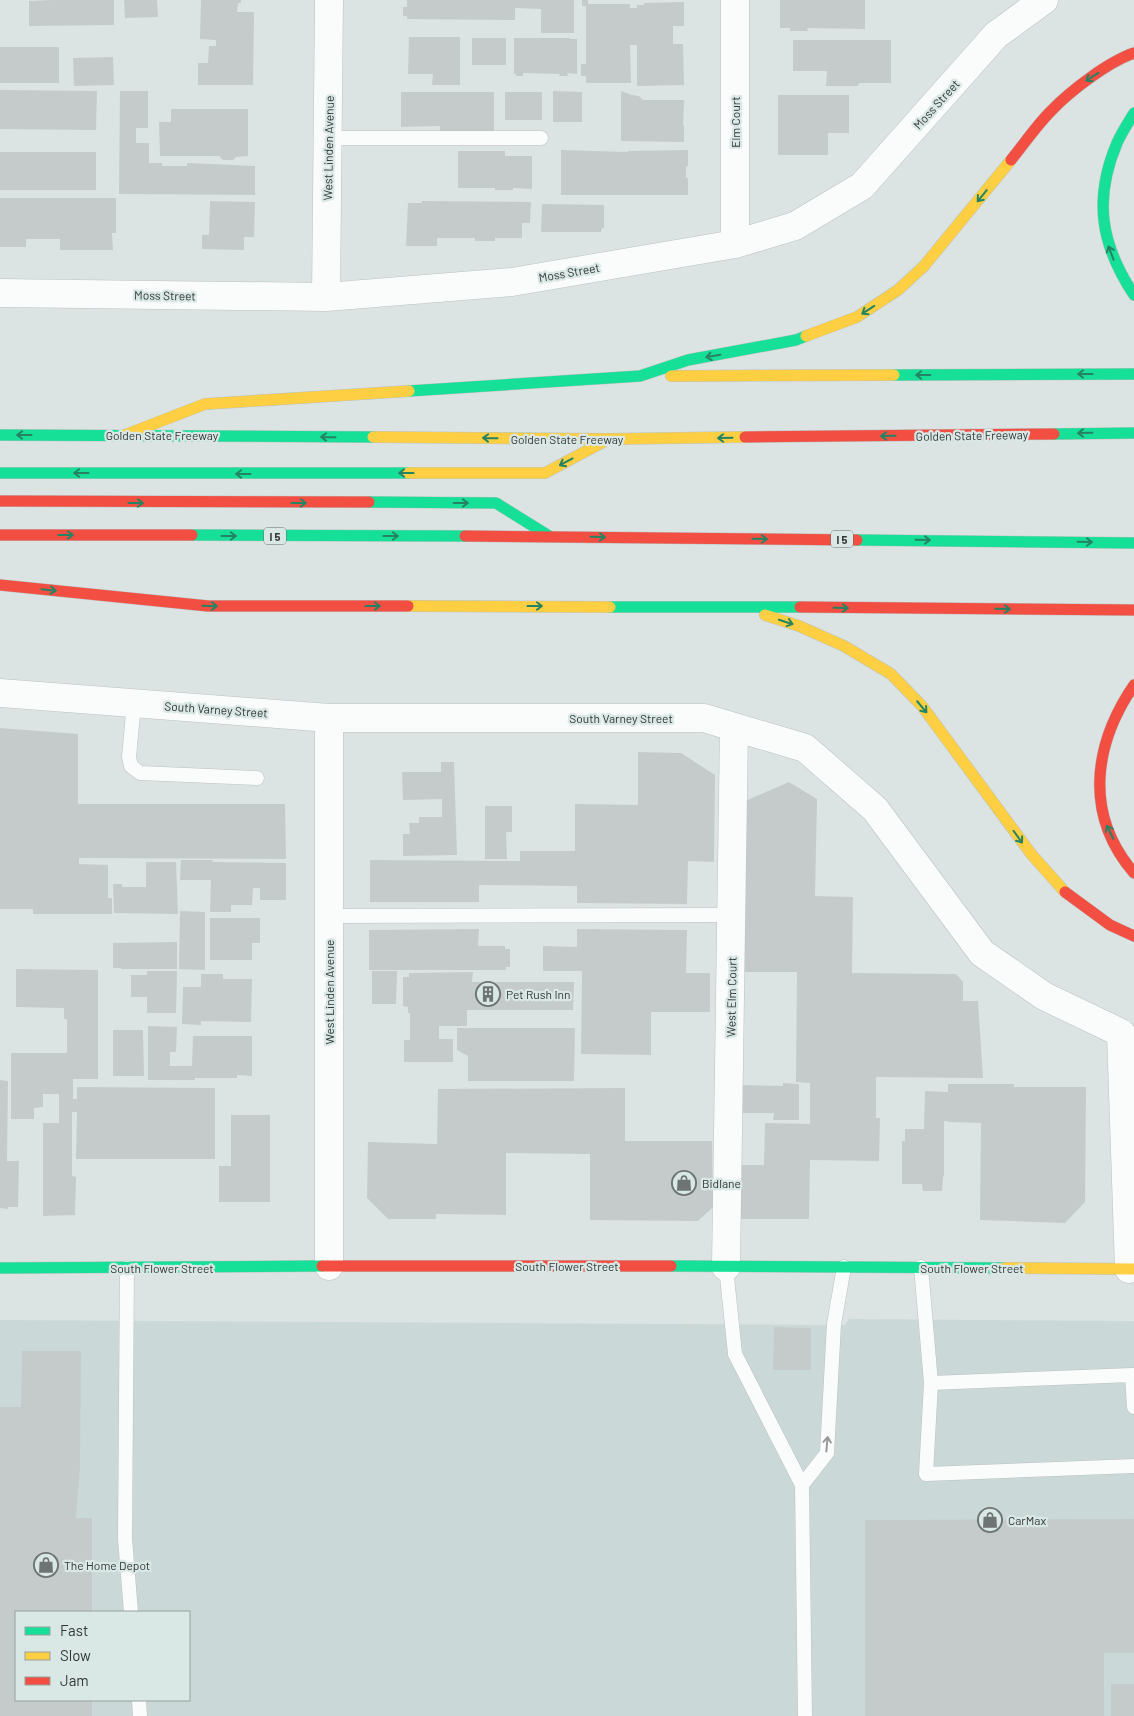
<svg xmlns="http://www.w3.org/2000/svg" width="1134" height="1716" viewBox="0 0 1134 1716" font-family="Barlow,sans-serif">
  <style>
    .built { fill: #cad9d7; fill-rule: evenodd }
    .building { fill: #c5cbcb }
    .lines { fill: none; stroke-linecap: round; stroke-linejoin: round }
    .lane-casing { stroke: #bbc1c0; stroke-width: 15 }
    .street-casing { stroke: #bbc1c0; stroke-width: 29 }
    .fast-casing { stroke: #bbc1c0; stroke-width: 12 }
    .slow-casing { stroke: #bbc1c0; stroke-width: 12 }
    .jam-casing { stroke: #bbc1c0; stroke-width: 12 }
    .lane { stroke: #fafbfb; stroke-width: 14 }
    .street { stroke: #fafbfb; stroke-width: 28 }
    .fast { stroke: #16e098; stroke-width: 11 }
    .slow { stroke: #ffcf43; stroke-width: 11 }
    .jam { stroke: #f24e42; stroke-width: 11 }
    .oneway { stroke: #258363 }
    .oneway2 { stroke: #969999 }
    .labels { text-anchor: middle; dominant-baseline: central; stroke-width: 4.5; stroke-linejoin: round; paint-order: stroke }
    .shield { fill: #d9e7e5; stroke: #646c6b; stroke-width: 1 }
    .shield-label { font-size: 11px; font-weight: bold; fill: #323737 }
    .street-label { font-size: 12px; fill: #323737; stroke: #d9e7e5 }
    .poi-label { font-size: 12px; fill: #323737; stroke: #d9e7e5; text-anchor: start }
  </style>
  <rect width="100%" height="100%" fill="#dce4e3"/>
  <!-- built -->
  <path class="built" d="M849,1319L1134,1321V1716H0V1320L845,1325ZM16,1612H189V1700H16Z"/>
  <!-- building -->
  <path class="building" d="M52,0H114V25L29,26V1Z
    M124,0H157L158,17L125,18Z
    M201,0H241V3H238L237,12H254L253,85H198V63H208L209,46H216V40L200,39Z
    M407,0H574V33H541V9L515,8V20L407,19V16H403V7H407Z
    M582,0H588V4H630V8H637V5H644V3L684,2V26H673V44H683L684,85L637,86V45H630L631,83H586V76H581V64H586V6H582Z
    M780,0H865V29L807,28L808,31H790V28H780Z
    M409,37H460V85H432L433,74H408Z
    M472,38H506V65H472Z
    M514,38H570V39H577V74L567,73L568,76H559L560,74L523,73V76H516V74H514Z
    M793,40H891V83H859L858,86H826L827,71H793Z
    M0,47H59V83H0Z
    M113,57L114,85L74,86L73,58Z
    M0,90L97,91L96,130L0,129Z
    M120,91H148V128H136V143H149V163H162V166H187V163L255,166V195L119,194Z
    M553,91L582,92V122H553Z
    M621,91L632,95L639,96L643,100H684L683,125H684V142L621,141Z
    M401,92H494V132L440,131V126L401,127Z
    M505,92H542V120H505Z
    M778,95H849V133H828V155H778Z
    M171,109H248V156L236,157L233,160H223L219,156H160L159,122H171Z
    M561,150L628,152V151L688,150V166L686,167V178H688V195H561Z
    M458,151H505V156H532V189L513,188V190H495V188H458Z
    M0,152H96V190H0Z
    M0,198H116V233H112L113,250H60V239H26V247H0Z
    M210,201L255,202L254,237H244V250L202,249V235H209Z
    M422,201L531,202L530,223H522V238H495V241H475V238H437V246H406L408,203H422Z
    M542,204L604,205V228H602L601,232H541Z
    M0,728L78,734V804H285L286,859L79,858V864L108,865V898H112V914H33V909H0Z
    M638,752L681,753L715,775L714,862L688,861L687,904L577,903V886L479,885V902H370V860L520,861V851H575V804L638,805Z
    M441,762H454L457,855L403,856V834H410L409,823H419V817H442V799L403,800L402,772H441Z
    M789,782L817,799L815,896L853,897L852,973L956,974L963,982V1001H978L983,1078L876,1077V1118H880L879,1161L810,1160L809,1219H740L741,1165H764L765,1123L810,1124V1083L796,1082L797,972H741L743,802Z
    M485,806H512V832H506L507,859H485Z
    M181,860H213L212,862L286,863V900H260V888H253L252,905H231V912H210L211,880H180Z
    M146,862H176L178,914L114,913L113,884H122V887H146Z
    M180,911L205,912V970L179,969Z
    M210,918H260V943H252V960H210Z
    M479,929L478,946H505V949H510V967H506V970H369V930Z
    M577,929L687,930L686,973H710V1012H651V1055L581,1054L582,971H543V946L577,947Z
    M177,942V969H121V968H113V943Z
    M16,969L98,970V1079H73V1099H77V1087L215,1088V1159H76L77,1112H72V1176L76,1177L75,1215L43,1216V1123H59V1094H43V1107L34,1108V1119H11V1053H67V1019H64V1008L16,1007Z
    M147,971H177L176,1013H147V997H131V975H147Z
    M372,971H397L396,1004H372Z
    M473,972L472,982H574L573,1010H467V1026H439V1039H453V1062H404V1040H410V1013H408V1007L403,1006V977H409V973Z
    M201,974H223V979H252L251,1022L201,1021V1025L182,1024L183,987H201Z
    M148,1026L177,1027L176,1052H170V1066H192L193,1036H252V1076L237,1075V1078H195V1080H148Z
    M457,1028H575L574,1081H468V1056L457,1050Z
    M113,1030H143L144,1076H113Z
    M0,1080L8,1081L7,1161H19L18,1207H8V1209L0,1208Z
    M783,1083L799,1084V1120H773L774,1113H742V1085L783,1086Z
    M948,1084H1014V1087H1086L1085,1202L1065,1223L980,1220L981,1123L948,1122V1121H944V1176L943,1177L942,1191H923L922,1184H902V1141H905V1129H924L925,1091L948,1092Z
    M625,1088V1141H712L713,1207L698,1221L590,1220V1154L506,1153V1215L436,1214V1219H388L367,1198L368,1142L437,1144L438,1089Z
    M231,1115H270V1202H219V1166H231Z
    M774,1327L811,1328V1370H773Z
    M22,1351H81L80,1467L76,1518H92V1612H16V1700H92V1716H0V1407H21Z
    M1134,1519V1653H1104V1716H865V1520Z
    M1111,1684H1134V1716H1111Z"/>
  <g class="lines">
    <defs>
      <path id="lane" d="M328,138H541
        M134,703L129,757L131,766L140,773L257,778
        M329,916L732,915
        M726,1267L735,1354L802,1485L805,1716
        M921,1267L931,1383L926,1474L1134,1466
        M127,1268L125,1539L131,1612
        M931,1383L1132,1375L1134,1407
        M802,1485L827,1453L834,1324L844,1267
        M139,1700L140,1716"/>
      <path id="street" d="M735,0V244
        M0,293L326,297L512,282L735,244L795,226L862,186L996,35L1044,0
        M326,297L329,0
        M0,693L329,718H704L805,748L875,809L982,953L1044,996L1121,1033L1129,1269
        M329,1266V718
        M726,1267L734,728"/>
      <path id="fast" d="M1134,113C1128,123 1122,132 1117,143C1093,200 1101,245 1134,295
        M894,375L1134,374
        M409,391L640,376L688,360L796,340L806,336
        M1054,434L1134,433
        M0,435L373,437
        M0,473H408
        M369,502L496,503L549,536
        M192,535L465,536
        M857,540L1134,543
        M610,607H800
        M671,1266L1004,1268
        M0,1268L322,1266"/>
      <path id="slow" d="M806,336L857,317L898,290L924,266L1011,160
        M671,376L894,375
        M125,435L205,404L409,391
        M373,437L609,439L745,437
        M408,473H545L605,441
        M408,606L610,607
        M765,615L799,626L844,646L891,674L922,706L1032,855L1065,892
        M1004,1268L1134,1269"/>
      <path id="jam" d="M1011,160C1024,144 1036,126 1051,111C1070,91 1108,62 1134,53
        M745,437L1054,434
        M0,501L369,502
        M0,535H192
        M465,536L857,540
        M0,585L208,606H408
        M800,607L1134,610
        M1134,685C1093,745 1084,815 1134,873
        M1065,892L1110,925L1134,936
        M322,1266H671"/>
    </defs>
    <!-- lane casing -->
    <use href="#lane" class="lane-casing"/>
    <!-- street casing -->
    <use href="#street" class="street-casing"/>
    <!-- fast casing -->
    <use href="#fast" class="fast-casing"/>
    <!-- slow casing -->
    <use href="#slow" class="slow-casing"/>
    <!-- jam casing -->
    <use href="#jam" class="jam-casing"/>
    <!-- lane -->
    <use href="#lane" class="lane"/>
    <!-- street -->
    <use href="#street" class="street"/>
    <!-- fast -->
    <use href="#fast" class="fast"/>
    <!-- slow -->
    <use href="#slow" class="slow"/>
    <!-- jam -->
    <use href="#jam" class="jam"/>
  </g>
  <!-- one-way arrows -->
  <defs><path id="oneway-shaft" d="M-6 0H5M1.5-3L5.5 0L1.5 3" fill="none" stroke-width="1.6" stroke-linecap="round" stroke-linejoin="round" transform="scale(1.25)"/></defs>
  <g class="oneway">
    <use href="#oneway-shaft" transform="translate(1092 77) rotate(146)"/>
    <use href="#oneway-shaft" transform="translate(982 196) rotate(129)"/>
    <use href="#oneway-shaft" transform="translate(1111 253) rotate(-111)"/>
    <use href="#oneway-shaft" transform="translate(868 310) rotate(147)"/>
    <use href="#oneway-shaft" transform="translate(713 356) rotate(170)"/>
    <use href="#oneway-shaft" transform="translate(1085 374) rotate(180)"/>
    <use href="#oneway-shaft" transform="translate(923 375) rotate(180)"/>
    <use href="#oneway-shaft" transform="translate(1085 433) rotate(179)"/>
    <use href="#oneway-shaft" transform="translate(24 435) rotate(-180)"/>
    <use href="#oneway-shaft" transform="translate(888 436) rotate(179)"/>
    <use href="#oneway-shaft" transform="translate(328 437) rotate(-179)"/>
    <use href="#oneway-shaft" transform="translate(490 438) rotate(-179)"/>
    <use href="#oneway-shaft" transform="translate(725 438) rotate(179)"/>
    <use href="#oneway-shaft" transform="translate(566 462) rotate(152)"/>
    <use href="#oneway-shaft" transform="translate(81 473) rotate(-180)"/>
    <use href="#oneway-shaft" transform="translate(406 473) rotate(180)"/>
    <use href="#oneway-shaft" transform="translate(243 474) rotate(-180)"/>
    <use href="#oneway-shaft" transform="translate(136 503)"/>
    <use href="#oneway-shaft" transform="translate(299 503)"/>
    <use href="#oneway-shaft" transform="translate(461 503)"/>
    <use href="#oneway-shaft" transform="translate(66 535)"/>
    <use href="#oneway-shaft" transform="translate(229 536)"/>
    <use href="#oneway-shaft" transform="translate(391 536)"/>
    <use href="#oneway-shaft" transform="translate(598 537) rotate(1)"/>
    <use href="#oneway-shaft" transform="translate(760 539) rotate(1)"/>
    <use href="#oneway-shaft" transform="translate(923 540) rotate(1)"/>
    <use href="#oneway-shaft" transform="translate(1085 542) rotate(1)"/>
    <use href="#oneway-shaft" transform="translate(49 590) rotate(6)"/>
    <use href="#oneway-shaft" transform="translate(210 606) rotate(2)"/>
    <use href="#oneway-shaft" transform="translate(373 606)"/>
    <use href="#oneway-shaft" transform="translate(535 606)"/>
    <use href="#oneway-shaft" transform="translate(841 608) rotate(1)"/>
    <use href="#oneway-shaft" transform="translate(1003 609) rotate(1)"/>
    <use href="#oneway-shaft" transform="translate(786 622) rotate(18)"/>
    <use href="#oneway-shaft" transform="translate(922 707) rotate(50)"/>
    <use href="#oneway-shaft" transform="translate(1110 832) rotate(-115)"/>
    <use href="#oneway-shaft" transform="translate(1018 837) rotate(54)"/>
  </g>
  <use class="oneway2" href="#oneway-shaft" transform="translate(827 1444) rotate(-85)"/>
  <!-- icons -->
  <defs>
    <symbol id="building-ring" viewBox="-11 -11 22 22"><circle r="9.5" fill="#d9e7e5" stroke="#6e7473" stroke-width="1.5"/><path d="M-4-6H4V6H1V3H-1V6H-4ZM-2.5-4.3h1.7v1.8h-1.7ZM.8-4.3h1.7v1.8H.8ZM-2.5-1h1.7V.8h-1.7ZM.8-1h1.7V.8H.8Z" fill="#6e7473"/></symbol>
    <symbol id="shop-ring" viewBox="-11 -11 22 22"><circle r="9.5" fill="#d9e7e5" stroke="#6e7473" stroke-width="1.5"/><path d="M-5-2.5h2.3a2.7 3.5 0 0 1 5.4 0H5L5.5 6h-11ZM-1.5-2.5h3a1.5 2.3 0 0 0-3 0Z" fill="#6e7473"/></symbol>
  </defs>
  <g fill-rule="evenodd">
    <use href="#building-ring" x="474" y="980" width="28" height="28"/>
    <use href="#shop-ring" x="670" y="1169" width="28" height="28"/>
    <use href="#shop-ring" x="976" y="1506" width="28" height="28"/>
    <use href="#shop-ring" x="32" y="1551" width="28" height="28"/>
  </g>
  <g class="labels">
    <!-- shield labels -->
    <g class="shield">
      <rect x="264" y="527.5" width="22" height="17" rx="4"/>
      <rect x="831" y="530.5" width="22" height="17" rx="4"/>
    </g>
    <g class="shield-label">
      <text x="275" y="536">I 5</text>
      <text x="842" y="539">I 5</text>
    </g>
    <!-- street labels -->
    <g class="street-label">
      <text transform="translate(936 104) rotate(-48)">Moss Street</text>
      <text transform="translate(735 122) rotate(-90)">Elm Court</text>
      <text transform="translate(328 148) rotate(-89)">West Linden Avenue</text>
      <text transform="translate(569 272) rotate(-10)">Moss Street</text>
      <text transform="translate(165 295) rotate(1)">Moss Street</text>
      <text x="162" y="435">Golden State Freeway</text>
      <text transform="translate(972 435) rotate(-1)">Golden State Freeway</text>
      <text x="567" y="439">Golden State Freeway</text>
      <text transform="translate(216 709) rotate(4)">South Varney Street</text>
      <text x="621" y="718">South Varney Street</text>
      <text transform="translate(329 992) rotate(-90)">West Linden Avenue</text>
      <text transform="translate(731 997) rotate(-89)">West Elm Court</text>
      <text x="567" y="1266">South Flower Street</text>
      <text x="162" y="1268">South Flower Street</text>
      <text x="972" y="1268">South Flower Street</text>
    </g>
    <!-- poi labels -->
    <g class="poi-label">
      <text x="506" y="994">Pet Rush Inn</text>
      <text x="702" y="1183">Bidlane</text>
      <text x="1008" y="1520">CarMax</text>
      <text x="64" y="1565">The Home Depot</text>
    </g>
  </g>
  <!-- legend -->
  <rect x="15" y="1611" width="175" height="90" fill="#d9e7e5" stroke="#96a19f"/>
  <rect x="25" y="1627" width="25" height="8" fill="#16e098" stroke="#96a19f"/>
  <text x="60" y="1636" font-size="15" fill="#323737">Fast</text>
  <rect x="25" y="1652" width="25" height="8" fill="#ffcf43" stroke="#96a19f"/>
  <text x="60" y="1661" font-size="15" fill="#323737">Slow</text>
  <rect x="25" y="1677" width="25" height="8" fill="#f24e42" stroke="#96a19f"/>
  <text x="60" y="1686" font-size="15" fill="#323737">Jam</text>
</svg>
